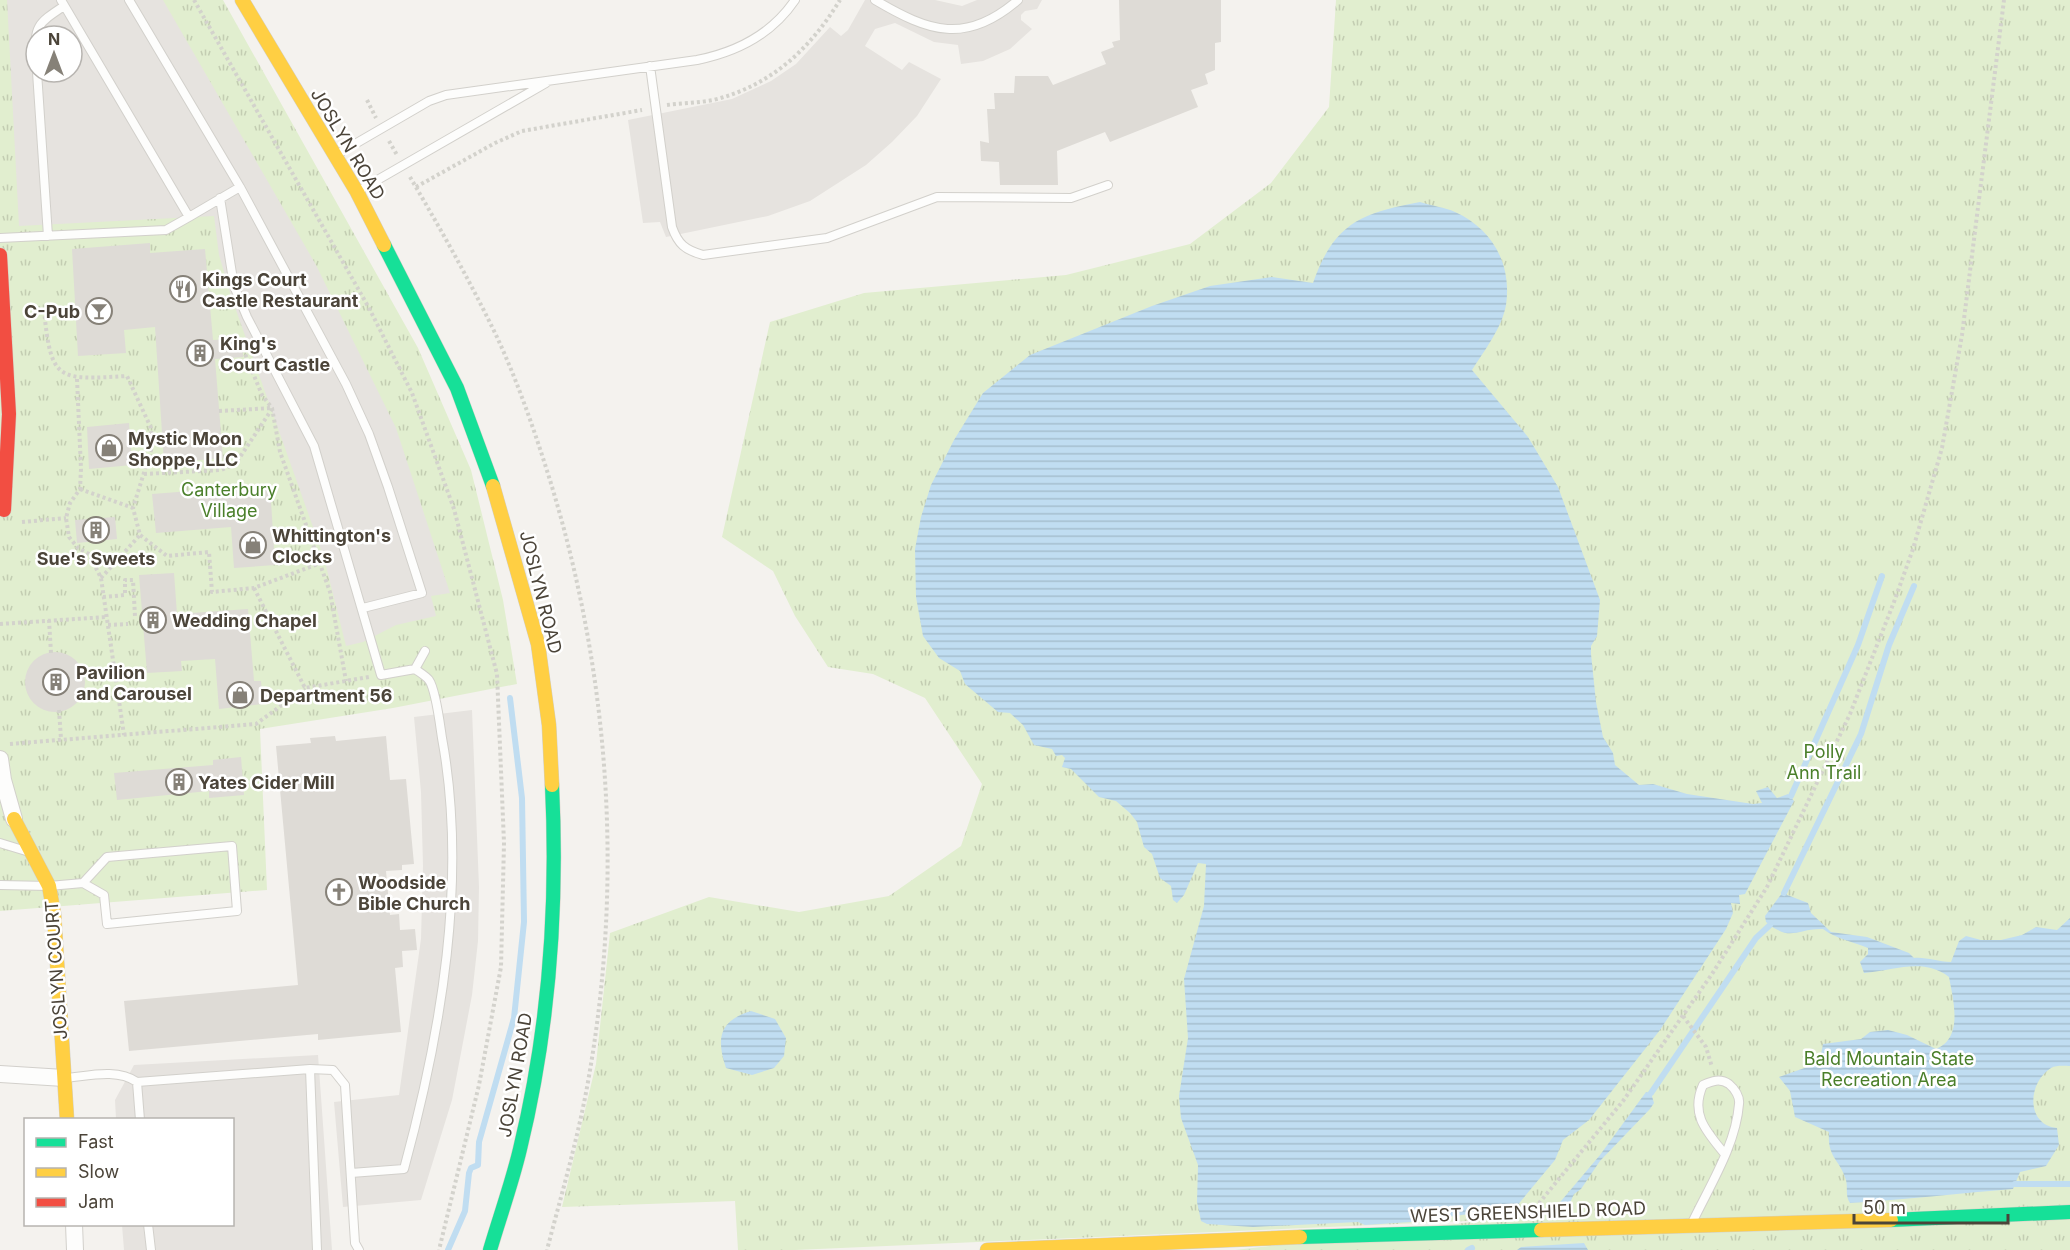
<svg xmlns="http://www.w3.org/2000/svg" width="2070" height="1250" viewBox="0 0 2070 1250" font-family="Inter,sans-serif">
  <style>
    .park { fill: url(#park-tufts); fill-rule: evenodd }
    .parking { fill: #e6e3df; fill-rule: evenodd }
    .water { fill: url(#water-rules) }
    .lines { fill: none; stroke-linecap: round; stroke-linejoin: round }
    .stream { stroke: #c0ddf1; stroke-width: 6 }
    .building { fill: #dedbd6 }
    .lane-casing { stroke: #d2d0cb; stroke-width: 10 }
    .street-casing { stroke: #d2d0cb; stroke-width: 18 }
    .fast-casing { stroke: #d3cfc5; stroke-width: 15 }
    .slow-casing { stroke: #d3cfc5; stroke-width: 15 }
    .jam-casing { stroke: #d3cfc5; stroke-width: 15 }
    .path { stroke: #d3d2cc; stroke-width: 4; stroke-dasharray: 3 3; stroke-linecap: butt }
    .lane { stroke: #fdfdfc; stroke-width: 8 }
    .street { stroke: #fdfdfc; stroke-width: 16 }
    .fast { stroke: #16e098; stroke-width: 14 }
    .slow { stroke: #ffcf43; stroke-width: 14 }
    .jam { stroke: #f24e42; stroke-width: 14 }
    .labels { text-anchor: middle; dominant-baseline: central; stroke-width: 5; stroke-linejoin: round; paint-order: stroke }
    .street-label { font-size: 18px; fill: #4b4439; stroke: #fff }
    .poi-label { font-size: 18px; font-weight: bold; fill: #4b4439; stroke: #fff; text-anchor: start }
    .park-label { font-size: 18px; fill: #4a7f2a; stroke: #fff }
  </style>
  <defs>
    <pattern id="park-tufts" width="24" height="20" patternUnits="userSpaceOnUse" patternTransform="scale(1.5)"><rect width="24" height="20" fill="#e1eecf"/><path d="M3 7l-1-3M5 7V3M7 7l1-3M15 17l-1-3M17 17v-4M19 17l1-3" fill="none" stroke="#c3cdb2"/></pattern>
    <pattern id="water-rules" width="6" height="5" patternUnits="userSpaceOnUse" patternTransform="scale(1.5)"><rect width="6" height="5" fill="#c0ddf1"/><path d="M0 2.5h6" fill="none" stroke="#a6bfcf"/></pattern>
  </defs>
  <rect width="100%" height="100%" fill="#f4f2ee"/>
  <!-- park -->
  <path class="park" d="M0,0H223L418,348L471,470L503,600L517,684L393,708L260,729L267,890L0,911ZM36,36H72V72H36Z
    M1336,0H2070V1250H1235L1489,1220L795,1250H738L735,1201L562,1207L596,1064L610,933L709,897L799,912L889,896L961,846L982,784L925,698L873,674L828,667L795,616L773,571L722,537L770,322L864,293L1066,275L1190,244L1271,183L1329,107Z"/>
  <!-- parking -->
  <path class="parking" d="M7,0H163L316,265L396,428L450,593L431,596L436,616L396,625L363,642L346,646L324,558L231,296L219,255L214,216L19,226ZM36,36H72V72H36Z
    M865,0H935L962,6L977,0H1042L1037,9L1025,11L1021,15V20L1032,29L1010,49L983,61L961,64L958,45L934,42L895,23L875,29L865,46L902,70L909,62L941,79L917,116L892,142L866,165L810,201L768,216L666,237L660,222L643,223L628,120L732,99L771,81L796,64L830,27L841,36L848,30Z
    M472,710L479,887L478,941L472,995L452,1100L421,1200L343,1207L334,1102L399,1095L421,939L423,866L421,792L414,717Z
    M318,1055L332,1250H124L122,1225L232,1224V1120L116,1119L115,1100L134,1065Z"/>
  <!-- water -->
  <path class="water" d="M1420,202C1431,206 1445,207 1455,212C1493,229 1512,265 1506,305C1502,328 1484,351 1472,370L1528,437L1558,487L1600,600L1597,636L1591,646V654L1596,702L1603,737L1613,753L1615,765L1639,785L1653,784L1687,794L1753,804L1762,803L1756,791L1768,787L1777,798L1788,794L1794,801L1745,894L1739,895L1740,904L1731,903L1733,913L1726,929L1660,1030L1589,1120L1563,1140L1555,1160L1516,1207L1498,1214H1469L1411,1222L1365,1225L1358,1222L1253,1227L1207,1224L1201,1221L1197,1202L1198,1165L1181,1118L1179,1096L1188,1038L1184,979L1204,906L1206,864L1198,863L1184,895L1177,903L1173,900L1171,886L1160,878L1152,854L1144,847L1137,822L1130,813L1116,801L1099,797L1071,769L1062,767L1065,758L1062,755L1056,756L1052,749L1034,745L1023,725L1010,713L998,712L965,684L960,671L939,658L923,636L916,597L915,549L921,517L931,485L954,440L983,393L1030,355L1152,306L1210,286L1272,277L1313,283C1334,223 1361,213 1420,202Z
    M1782,893L1808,903L1811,913L1831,932L1867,937L1909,953L1914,958C1927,957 1938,962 1951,962L1959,941L1966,936L1981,940H2001L2022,935L2036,927L2057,930L2070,918V1066C2065,1066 2056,1065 2051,1068C2027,1083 2026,1125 2057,1128L2059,1145L2046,1166L2020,1172L2013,1189C1958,1193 1905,1200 1850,1203C1845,1196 1848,1188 1846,1180C1840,1159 1827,1158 1829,1132L1795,1117L1790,1091L1779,1077L1813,1065L1820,1059L1823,1044L1861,1039L1870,1032L1888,1030L1907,1035L1936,1049C1964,1038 1953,999 1949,977C1922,957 1895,971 1864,973L1860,962L1868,954V948C1853,942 1835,938 1823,929C1797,928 1791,943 1766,922L1765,916Z
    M751,1011L775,1019L786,1038L784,1056L774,1068L752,1075L726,1068C716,1038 719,1021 751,1011Z
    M1646,1092L1651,1093L1654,1103L1650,1109L1600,1161L1581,1189L1574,1194L1568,1207H1556L1600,1155Z
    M1584,1243L1588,1250H1517L1521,1247Z"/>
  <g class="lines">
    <!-- stream -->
    <path class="stream" d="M1791,796L1858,645L1882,576
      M1784,893L1861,734L1889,645L1914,586
      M1651,1093L1756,938L1770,925
      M2015,1184H2070
      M1558,1213L1561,1208
      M448,1250L465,1211L469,1173L471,1168L478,1165L479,1142L514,1018L524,922L522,798L510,698
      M1468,1250L1472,1248"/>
  </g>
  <!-- building -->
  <path class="building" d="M1119,0H1221V42L1215,43V70L1205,74L1208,84L1191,90L1198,107L1110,142L1105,132L1057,151L1058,185H1000L999,162L981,161L980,141L989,143L987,109H995L994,93H1014L1015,76H1048L1053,85L1106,64L1101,52L1114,47L1112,42L1120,40Z
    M150,243V253L205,249L213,340L242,338L243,357L215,359L223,458L164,463L155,327L124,330L126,353L78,356L72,249Z
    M129,423L132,465L89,469L87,427Z
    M270,485L275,565L234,568L231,527L156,533L152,494Z
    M115,517L117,539L77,543L75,520Z
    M174,573L177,614L248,609L254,681H261L263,704L219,709L215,659L181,661L182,671L147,673L139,575Z
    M25 682a30 30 0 1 1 60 0a30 30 0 1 1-60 0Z
    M335,736L336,741L386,736L390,780L406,779L414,864L402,865V870L386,871L390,915L399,914L400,930L415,929L417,950L402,951L403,967L395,968L401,1032L318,1040V1034L129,1051L124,1001L298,985L276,746L311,743L310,738Z
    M241,757L244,795L209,798V791L117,800L114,773L213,765V760Z"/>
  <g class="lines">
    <defs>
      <path id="lane" d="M61,0L189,217L240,187
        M129,0L240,187L346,384L369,434L388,487L422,593L363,608
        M875,0C929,32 966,45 1018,0
        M36,59C34,26 37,24 64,6
        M650,66L672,227C678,244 685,250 703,255L827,238L937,197L1071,198L1108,185
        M37,72L48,236
        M336,155L429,101L446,95L697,60C737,52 772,34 795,0
        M360,190L546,83
        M220,198L234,286L247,317L314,446L381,675L415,669
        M0,238L166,230L189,217
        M0,843L26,851
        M0,885L49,886L83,883L107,857L232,846L237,911L107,924L104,895L83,883
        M310,1069L317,1250
        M66,1078C88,1076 117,1068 137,1082L310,1069L333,1070L345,1085L355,1243L359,1250
        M137,1082L140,1120
        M351,1173L404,1169C441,1033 468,879 442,738C440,725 436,690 429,680C426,676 419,672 415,669L425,651
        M1692,1223C1709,1187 1736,1145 1739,1104C1740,1097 1735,1089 1729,1084C1720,1078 1712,1081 1703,1085C1690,1114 1706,1131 1724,1153
        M148,1224L151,1250"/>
      <path id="street" d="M0,759L3,780L14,819
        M0,1074L64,1078
        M74,1224L75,1250"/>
      <path id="fast" d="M384,245L457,388L493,486
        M1891,1220L2070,1212
        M1300,1237L1541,1230
        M490,1250C500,1216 512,1183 520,1149C549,1030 558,907 552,785"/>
      <path id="slow" d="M242,0L357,192L384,245
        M493,486L538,644L549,725L552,785
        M14,819L49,886L54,914L67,1120
        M1541,1230L1891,1220
        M987,1250L1300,1237"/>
      <path id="jam" d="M0,255L9,414L4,510"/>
    </defs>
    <!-- lane casing -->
    <use href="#lane" class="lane-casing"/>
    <!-- street casing -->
    <use href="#street" class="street-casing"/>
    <!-- fast casing -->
    <use href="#fast" class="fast-casing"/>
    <!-- slow casing -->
    <use href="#slow" class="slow-casing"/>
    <!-- jam casing -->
    <use href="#jam" class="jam-casing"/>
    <!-- path -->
    <path class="path" d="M194,0L369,308L412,393L454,509L497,674L504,843L501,967L479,1085L439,1250
      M367,100L376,118
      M667,105C682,103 698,103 713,100C771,86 810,49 840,0
      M389,141L397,155
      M410,177C440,228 470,281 496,335C517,380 534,429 549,477C609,671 624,875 589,1076C579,1135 562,1192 547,1250
      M416,187L495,143L522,131L642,110
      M44,310C51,382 58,380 127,376L151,428L152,447L133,508L140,535L167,556L209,552L212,592L254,588L334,558
      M243,349L262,395L272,408L280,452L330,592L346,681
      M77,379L81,469L80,489L70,503L66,518L69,537L78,548L89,554L101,578L124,735
      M219,411L272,408
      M144,474L221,470L236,463L272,409
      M80,489L133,508
      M22,522L66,518
      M101,578L140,535
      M254,588L305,688L369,677
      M103,597L125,595V580H133L135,616
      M49,620L51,653
      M0,624L106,617
      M108,625L128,624
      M59,710L61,739
      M10,744L256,724L305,688
      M1683,1016L1706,1047L1712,1067
      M1535,1208L1623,1101L1712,974L1767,887L1850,714L1894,602L1913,549L1942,448L1962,335L2004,0"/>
    <!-- lane -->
    <use href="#lane" class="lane"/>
    <!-- street -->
    <use href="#street" class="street"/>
    <!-- fast -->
    <use href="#fast" class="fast"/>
    <!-- slow -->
    <use href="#slow" class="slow"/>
    <!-- jam -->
    <use href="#jam" class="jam"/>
  </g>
  <!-- icons -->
  <defs>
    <symbol id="restaurant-ring" viewBox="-11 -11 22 22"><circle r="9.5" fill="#fff" stroke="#868178" stroke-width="1.5"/><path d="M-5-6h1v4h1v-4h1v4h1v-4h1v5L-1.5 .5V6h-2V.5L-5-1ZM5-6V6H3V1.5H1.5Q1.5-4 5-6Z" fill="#868178"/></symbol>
    <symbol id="bar-ring" viewBox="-11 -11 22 22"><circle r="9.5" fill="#fff" stroke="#868178" stroke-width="1.5"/><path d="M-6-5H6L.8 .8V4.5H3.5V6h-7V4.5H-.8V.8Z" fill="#868178"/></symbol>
    <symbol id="building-ring" viewBox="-11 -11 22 22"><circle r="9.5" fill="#fff" stroke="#868178" stroke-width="1.5"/><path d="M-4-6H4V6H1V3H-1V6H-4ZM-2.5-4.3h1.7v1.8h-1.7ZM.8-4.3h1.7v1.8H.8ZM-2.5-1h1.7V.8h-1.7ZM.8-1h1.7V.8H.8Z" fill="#868178"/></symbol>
    <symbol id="shop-ring" viewBox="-11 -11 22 22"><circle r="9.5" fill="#fff" stroke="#868178" stroke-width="1.5"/><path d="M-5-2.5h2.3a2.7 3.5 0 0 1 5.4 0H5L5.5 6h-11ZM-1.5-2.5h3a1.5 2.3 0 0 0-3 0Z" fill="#868178"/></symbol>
    <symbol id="church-ring" viewBox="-11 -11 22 22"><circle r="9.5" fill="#fff" stroke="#868178" stroke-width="1.5"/><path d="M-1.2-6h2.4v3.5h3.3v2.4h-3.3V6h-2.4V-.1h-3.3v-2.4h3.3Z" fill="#868178"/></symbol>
  </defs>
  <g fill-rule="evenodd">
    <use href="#restaurant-ring" x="168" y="274" width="30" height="30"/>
    <use href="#bar-ring" x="84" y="296" width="30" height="30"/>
    <use href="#building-ring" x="185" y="338" width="30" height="30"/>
    <use href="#shop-ring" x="94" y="433" width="30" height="30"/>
    <use href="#building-ring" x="81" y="515" width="30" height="30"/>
    <use href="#shop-ring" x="238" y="530" width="30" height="30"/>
    <use href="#building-ring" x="138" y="605" width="30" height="30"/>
    <use href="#building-ring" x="41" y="667" width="30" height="30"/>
    <use href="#shop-ring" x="225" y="680" width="30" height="30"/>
    <use href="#building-ring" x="164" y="767" width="30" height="30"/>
    <use href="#church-ring" x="324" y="877" width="30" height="30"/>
  </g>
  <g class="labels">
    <!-- street labels -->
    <g class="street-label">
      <text transform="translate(348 144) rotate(59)">JOSLYN ROAD</text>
      <text transform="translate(541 592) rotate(76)">JOSLYN ROAD</text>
      <text transform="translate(56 970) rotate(-94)">JOSLYN COURT</text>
      <text transform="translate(515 1075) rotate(-80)">JOSLYN ROAD</text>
      <text transform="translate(1528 1212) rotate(-2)">WEST GREENSHIELD ROAD</text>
    </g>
    <!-- poi labels -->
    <g class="poi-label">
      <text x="202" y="279">Kings Court<tspan x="202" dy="21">Castle Restaurant</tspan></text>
      <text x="80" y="311" text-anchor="end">C-Pub</text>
      <text x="220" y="343">King's<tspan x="220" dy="21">Court Castle</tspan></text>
      <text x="128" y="438">Mystic Moon<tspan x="128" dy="21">Shoppe, LLC</tspan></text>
      <text x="272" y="535">Whittington's<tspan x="272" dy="21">Clocks</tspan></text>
      <text x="96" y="558" text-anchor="middle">Sue's Sweets</text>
      <text x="172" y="620">Wedding Chapel</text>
      <text x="76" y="672">Pavilion<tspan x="76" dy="21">and Carousel</tspan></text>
      <text x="260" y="695">Department 56</text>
      <text x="198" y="782">Yates Cider Mill</text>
      <text x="358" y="882">Woodside<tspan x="358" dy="21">Bible Church</tspan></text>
    </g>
    <!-- park labels -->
    <g class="park-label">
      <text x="229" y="489">Canterbury<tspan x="229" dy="21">Village</tspan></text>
      <text x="1824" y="751">Polly<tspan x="1824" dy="21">Ann Trail</tspan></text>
      <text x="1889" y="1058">Bald Mountain State<tspan x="1889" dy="21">Recreation Area</tspan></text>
    </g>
  </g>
  <!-- legend -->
  <rect x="24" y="1118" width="210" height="108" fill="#ffffff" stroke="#b7b4b0" stroke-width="1.5"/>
  <rect x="36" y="1138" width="30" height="9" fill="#16e098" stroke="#b7b4b0" stroke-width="1.5"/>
  <text x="78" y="1148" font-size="18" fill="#4b4439">Fast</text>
  <rect x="36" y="1168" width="30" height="9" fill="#ffcf43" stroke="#b7b4b0" stroke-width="1.5"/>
  <text x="78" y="1178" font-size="18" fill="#4b4439">Slow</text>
  <rect x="36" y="1198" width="30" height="9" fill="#f24e42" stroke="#b7b4b0" stroke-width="1.5"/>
  <text x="78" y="1208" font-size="18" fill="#4b4439">Jam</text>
  <!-- north arrow -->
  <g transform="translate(54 54)"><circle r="28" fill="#ffffff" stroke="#b7b4b0" stroke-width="1.5"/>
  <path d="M0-4.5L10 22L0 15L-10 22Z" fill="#868178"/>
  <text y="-9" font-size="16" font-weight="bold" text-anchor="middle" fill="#4b4439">N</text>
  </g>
  <!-- scale -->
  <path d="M1854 1214v9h154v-9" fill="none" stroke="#4b4439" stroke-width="3"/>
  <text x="1863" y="1214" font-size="18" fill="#4b4439" stroke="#ffffff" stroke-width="4.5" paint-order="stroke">50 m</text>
</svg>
